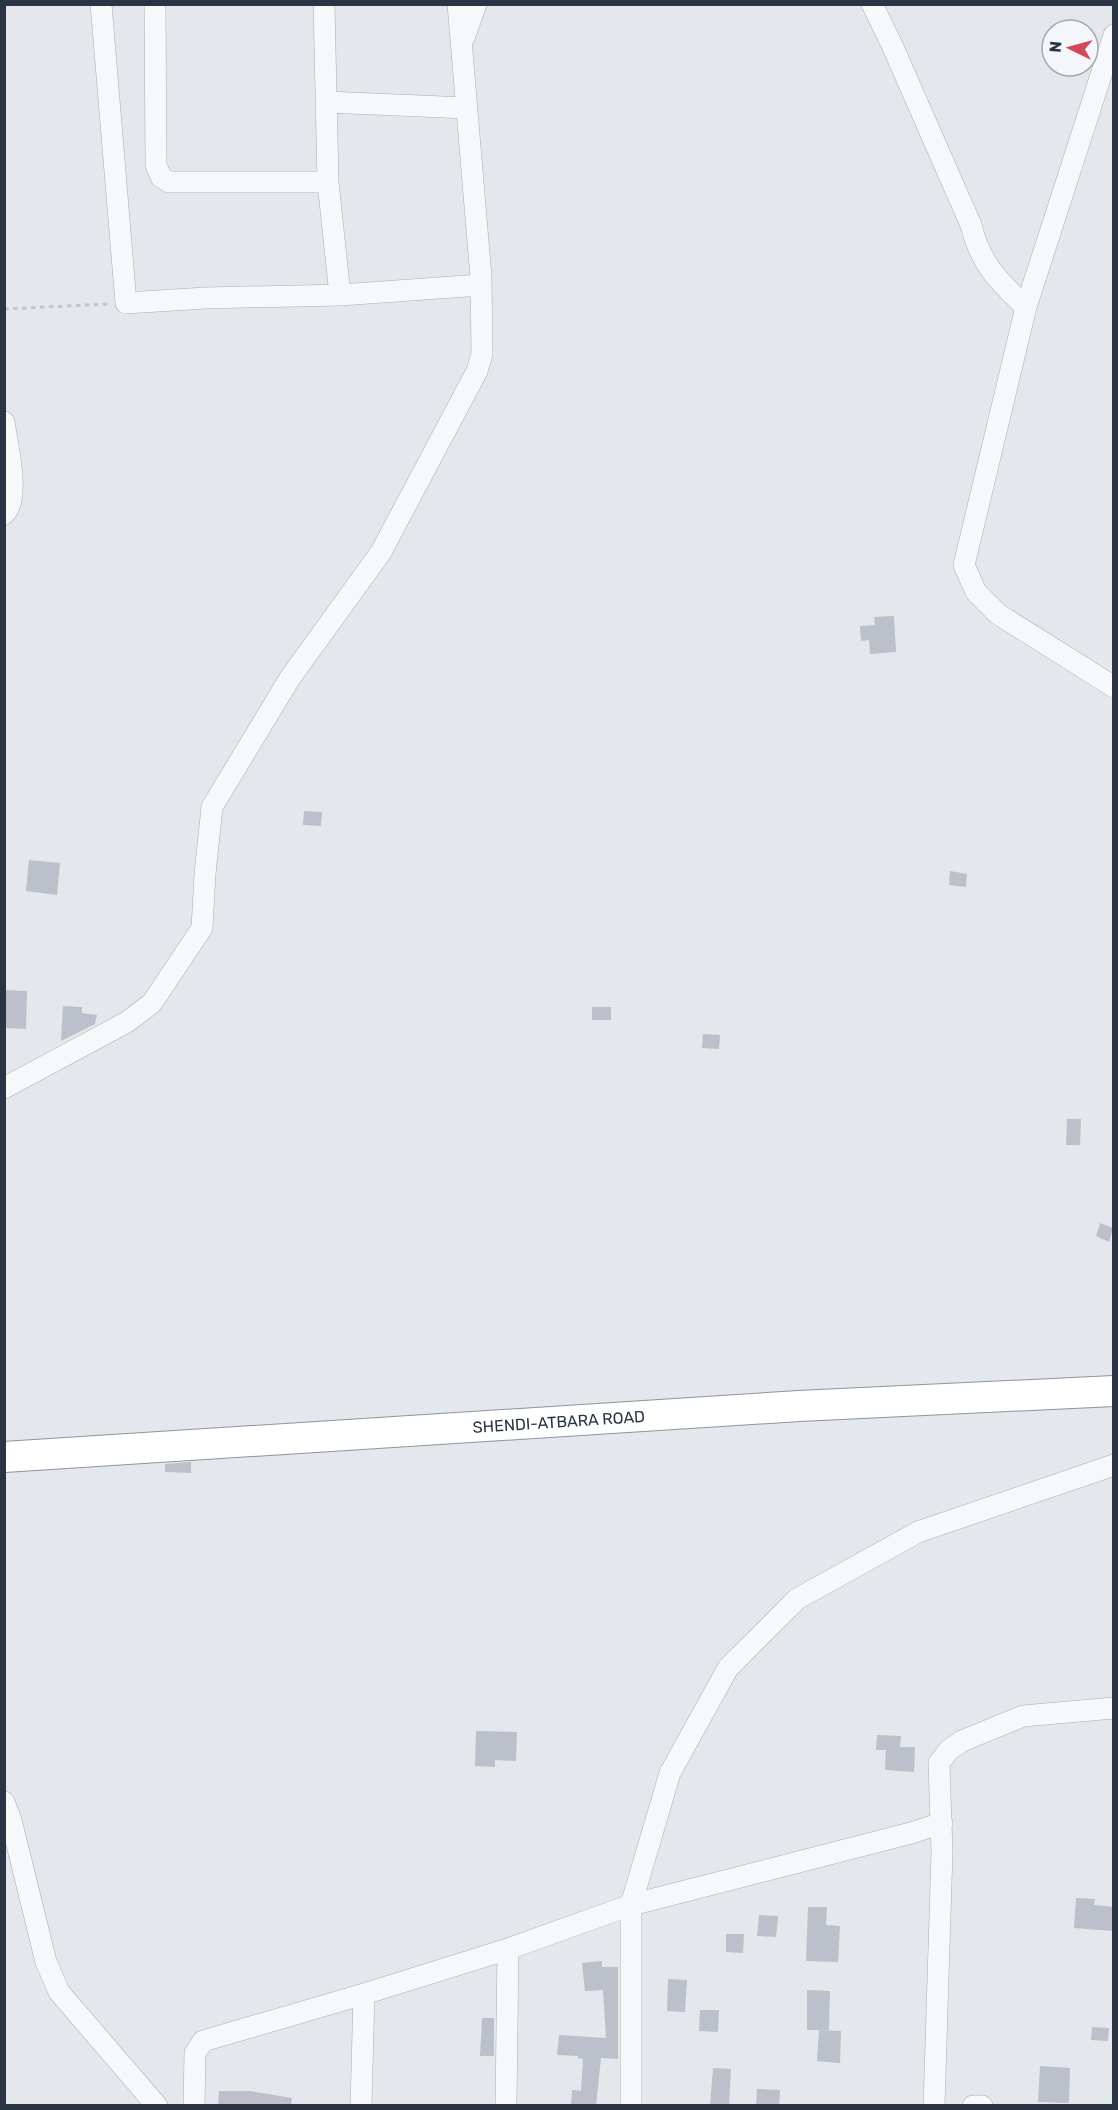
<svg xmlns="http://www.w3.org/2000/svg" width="1118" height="2110" viewBox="0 0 1118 2110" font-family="Rubik,sans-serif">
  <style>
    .building { fill: #bbc0ca }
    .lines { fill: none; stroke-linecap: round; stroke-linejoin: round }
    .minor-casing { stroke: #a9aeb7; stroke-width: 22 }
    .highway-casing { stroke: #8b94a3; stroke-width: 32 }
    .path { stroke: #c2c5cb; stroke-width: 3; stroke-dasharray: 4.5 4.5; stroke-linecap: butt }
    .minor { stroke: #f7f8fa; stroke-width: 21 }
    .highway { stroke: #fff; stroke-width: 30 }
    .labels { text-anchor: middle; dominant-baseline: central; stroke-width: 4.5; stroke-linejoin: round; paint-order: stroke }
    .street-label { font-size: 16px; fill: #2b3445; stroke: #f4f6f9 }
  </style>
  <rect width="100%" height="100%" fill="#e4e7ec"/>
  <!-- building -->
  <path class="building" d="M894,616L896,652L870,654L869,640L861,641L860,626L875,625L874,617Z
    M304,811L322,812L321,826L303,825Z
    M29,860L60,863L57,895L26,891Z
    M950,871L967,874L966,887L949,885Z
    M5,990L27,991L26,1029L4,1028Z
    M63,1006L82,1007V1013L97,1015L95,1024L61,1041Z
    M592,1007H611V1020H592Z
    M703,1034L720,1035L719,1049L702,1048Z
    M1067,1119H1081L1080,1145H1066Z
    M1100,1223L1113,1228L1109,1242L1096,1236Z
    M191,1462V1473L165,1472V1464Z
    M476,1731L517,1732L516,1761L495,1760V1767L475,1766Z
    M877,1735L901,1736L900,1747H915L914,1772L885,1770L886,1750H876Z
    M1076,1898L1095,1899L1094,1905L1113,1907V1931L1074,1928Z
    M808,1907H827L826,1925L840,1926L838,1962L806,1961Z
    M759,1915L778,1916L776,1937L757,1936Z
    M726,1934H744L743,1953L726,1952Z
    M602,1961V1967H618V2059L601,2058L596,2106H571L572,2090L581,2091L583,2059L578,2058V2056L557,2055L559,2035L606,2038L603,1990L585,1991L582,1963Z
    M668,1979L687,1980L685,2012L667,2011Z
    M807,1990L830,1991L829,2030H807Z
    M700,2010H719L718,2032L699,2031Z
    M482,2018H494V2056H480Z
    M1092,2027L1109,2028L1108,2041L1091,2040Z
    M819,2030L841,2031L840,2063L817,2061Z
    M1040,2066L1070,2068L1069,2103L1038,2102Z
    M713,2068L731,2069L729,2106H710Z
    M757,2089L780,2090L779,2106H756Z
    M219,2091H250L292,2098L291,2106H218Z"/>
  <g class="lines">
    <defs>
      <path id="minor" d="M101,4L126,303L205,298L340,295L481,285
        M155,4L156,165L161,177L169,182H328
        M324,4L328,182L340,295
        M872,4L892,45L971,225C980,263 998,281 1026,307
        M1114,35L1026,307L964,565L976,592L998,614L1114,687
        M464,38L476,4
        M326,102L467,108
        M4,422C7,444 21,499 4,514
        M4,1088L127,1022L152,1003L202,928L205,874L212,807L290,678L381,552L477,371L482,354L481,277L458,4
        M4,1802L11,1820L46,1962L59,1992L157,2106
        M194,2106L195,2053L203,2041L364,1994L508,1949L631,1905L911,1833L942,1823
        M361,2106L364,1994
        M506,2106L508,1949
        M631,2106V1905L670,1773L728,1668L797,1599L918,1532L1114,1465
        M934,2106L942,1852L939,1763L949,1750L962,1741L1023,1716L1114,1708
        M973,2106H982"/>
      <g id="highway">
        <path id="s1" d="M4,1457L799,1406L1114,1391"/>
      </g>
    </defs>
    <!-- minor casing -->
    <use href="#minor" class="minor-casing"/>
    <!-- highway casing -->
    <use href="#highway" class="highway-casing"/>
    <!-- path -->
    <path class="path" d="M4,309L108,304"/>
    <!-- minor -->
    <use href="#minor" class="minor"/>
    <!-- highway -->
    <use href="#highway" class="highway"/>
  </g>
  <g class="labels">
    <!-- street labels -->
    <g class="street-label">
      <text stroke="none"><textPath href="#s1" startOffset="556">SHENDI-ATBARA ROAD</textPath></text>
    </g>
  </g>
  <!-- border -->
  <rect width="1118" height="2110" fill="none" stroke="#2b3445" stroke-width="12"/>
  <!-- north arrow -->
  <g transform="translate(1070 48) rotate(275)"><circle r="28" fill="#f4f6f9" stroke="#a4a8b1" stroke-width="1.5"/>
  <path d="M0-4.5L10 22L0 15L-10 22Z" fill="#d1495b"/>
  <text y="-9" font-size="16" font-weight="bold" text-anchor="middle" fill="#2b3445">N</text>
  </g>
</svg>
